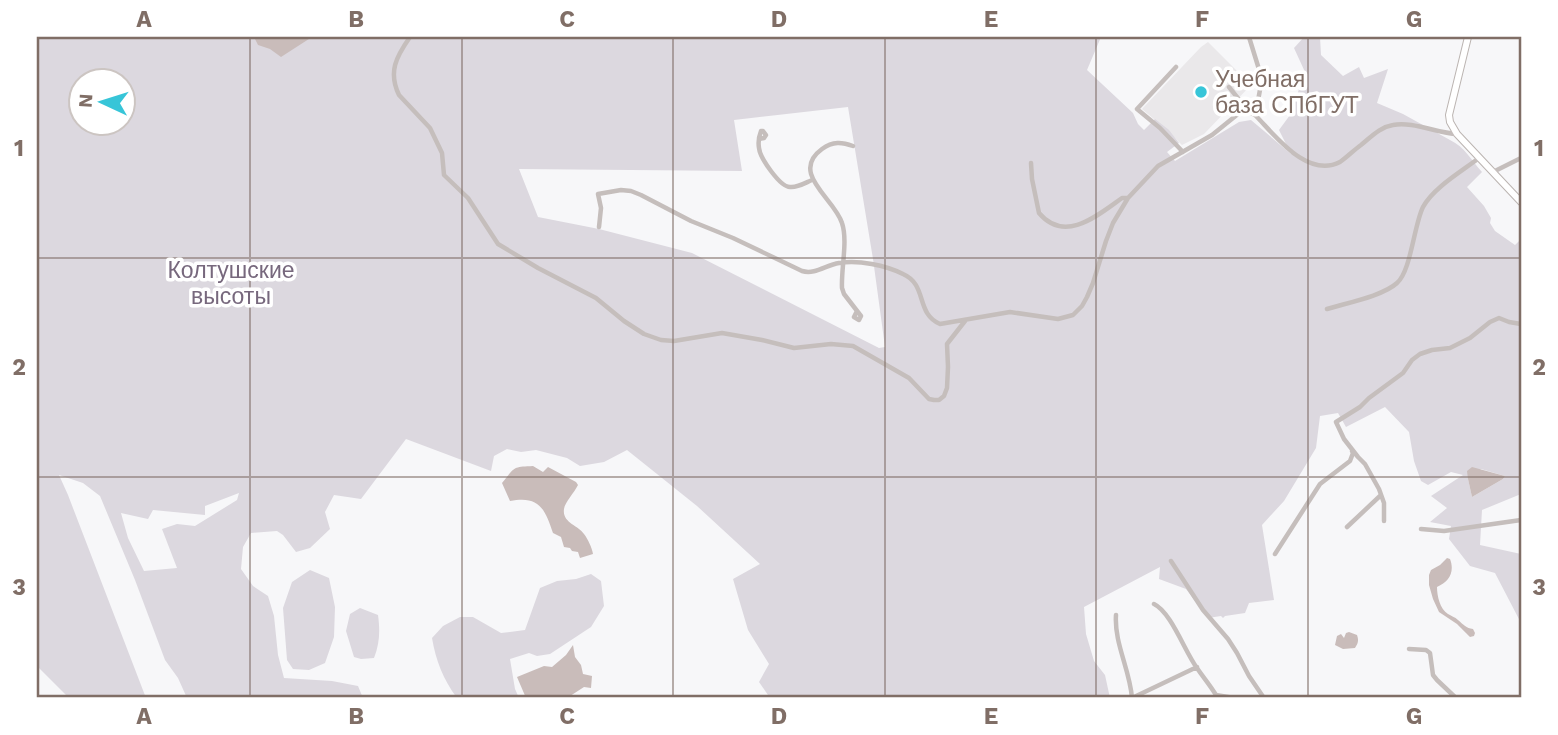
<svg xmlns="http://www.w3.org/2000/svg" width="1558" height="735" viewBox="0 0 1558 735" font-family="'Work Sans',sans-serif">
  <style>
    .built { fill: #eae8ea }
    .green { fill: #dcd8df; fill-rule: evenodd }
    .water { fill: #c9bcba }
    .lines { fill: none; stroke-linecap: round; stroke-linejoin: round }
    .secondary-casing { stroke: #bbb4b1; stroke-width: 8 }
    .street { stroke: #c5bebc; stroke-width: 4.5 }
    .secondary { stroke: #fff; stroke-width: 6 }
    .grid { fill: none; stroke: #806e66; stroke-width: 2; stroke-opacity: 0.55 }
    .poi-dot { fill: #37c5d8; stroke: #fff; stroke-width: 2.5 }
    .labels { text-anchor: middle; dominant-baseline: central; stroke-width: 7; stroke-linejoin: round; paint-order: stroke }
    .poi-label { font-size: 23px; fill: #806e66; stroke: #fff; text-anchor: start }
    .park-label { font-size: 23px; fill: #77687d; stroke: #fff }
    .neatline { fill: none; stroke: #806e66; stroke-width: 2.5 }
    .grid-label { font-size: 23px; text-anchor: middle; font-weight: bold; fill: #806e66 }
  </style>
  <rect width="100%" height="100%" fill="#f7f7f9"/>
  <!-- built -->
  <path class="built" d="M1208,42L1251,85L1204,134L1182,145L1167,130L1142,109L1201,47Z"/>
  <!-- green -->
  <path class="green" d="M37,37H1101L1087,70L1133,113L1138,124L1144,130L1155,119L1169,130L1179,143L1167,152L1175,161L1239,122L1251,120L1291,154L1279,130L1290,115L1305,72L1294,48L1304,37H1320L1321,55L1343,76L1359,67L1364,78L1388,69L1377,103L1403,114L1450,140C1465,147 1471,160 1482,172L1467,187L1484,206L1491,218L1490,223L1495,231L1515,245L1521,239V494L1482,510L1480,545L1521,554V623L1495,573L1470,566L1449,539L1451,526L1430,522L1447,508L1431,496L1463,475L1451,472L1428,485L1421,481L1414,461L1409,432L1385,407L1346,427L1338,413L1320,416L1316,448L1284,501L1262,525L1274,600L1249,603L1245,613L1225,616L1223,618L1221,616L1208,618L1186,589L1159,579L1160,567L1084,607L1086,634L1094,661L1105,675L1110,698H770L759,682L769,664L748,630L733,579L760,564L697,506L627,450L604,462L580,466L567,458L536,450L521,452L507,449L494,456L491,471L406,439L361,499L334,495L325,512L330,529L310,548L296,552L283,535L277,531L251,533L243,547L241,569L253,586L268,596L274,616L278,655L284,678L332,681L358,686L363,698H187L178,678L165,660L135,580L100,496L83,483L59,475L68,495L146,698H67V696L37,666ZM80,80H122V122H80ZM848,107L873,259L885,347L879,348L692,253L599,229L538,217L519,169L742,171L734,120ZM1481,469L1505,476L1503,479L1472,497L1468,479ZM239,493L237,500L195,526L177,524L162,529L177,568L144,571L128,538L121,513L148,519L153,510L205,515V506Z
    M310,570L329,578L335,607L334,637L325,663L309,670L293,669L287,660L283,608L292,582Z
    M591,574L601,581L604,606L591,627L550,654L537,656L529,653L510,659L515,689L519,698H457C443,679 436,661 432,638L443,626L460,617H473L501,633L525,630L540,588L557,581L576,579Z
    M360,608L378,615C380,630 380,643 374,658L361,659L354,657L346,631L350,614Z"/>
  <!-- water -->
  <path class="water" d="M254,37H312L281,57L270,49L258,45Z
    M533,466L543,472L548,467L576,482L578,485C574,493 565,502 564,509C562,523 578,525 584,534C588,539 592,548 593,554L580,558L578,552L572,551L570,548L564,547L561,537L553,533C545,510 540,495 510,501L502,483C515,467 512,467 533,466Z
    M1472,467L1505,476L1503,479L1472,497L1468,479L1467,471Z
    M1447,558L1450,559C1455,572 1449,582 1437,587C1437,596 1440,609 1448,614C1451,616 1455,617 1458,620C1464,625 1466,628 1473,629L1475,633L1474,636L1470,637L1457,624L1439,612L1433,599L1429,585V575L1431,570L1440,565Z
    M1349,632L1357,635C1359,641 1358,643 1355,648L1343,649L1335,645L1337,636L1341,634L1344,638L1346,633Z
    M573,645L575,657L581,665L583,674L592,676L591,688L584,687L567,698H526L517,677L544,666L552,667L566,655Z"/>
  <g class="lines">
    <defs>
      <path id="secondary" d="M1468,37L1449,115L1450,122L1457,134L1521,202"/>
    </defs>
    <!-- secondary casing -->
    <use href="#secondary" class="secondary-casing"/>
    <!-- street -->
    <path class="street" d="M410,37C396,57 388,72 399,95L430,128L442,153L444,175L468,198L498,244L538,268L596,298L624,321L644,334L661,340L674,341L722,333L762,340L794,348L831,344L853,346L909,378L929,399L934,400H939L944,396L947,388L948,367L947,344L965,321
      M1176,67L1137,109L1160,128L1183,152
      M1229,87L1248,111L1255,115C1275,135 1307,179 1340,162C1347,157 1354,150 1361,145C1371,137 1380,127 1393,125C1412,121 1437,133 1457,134
      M759,139L764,138L766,135L763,131H761C759,136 758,142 759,148C760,158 780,187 790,187C797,188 805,183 812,180
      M853,146C842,142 833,141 822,149C789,173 835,199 842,223C848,241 841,268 842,288L844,294L861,316L859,320L854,317L857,311
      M1031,163L1032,179L1039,213C1065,244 1098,215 1122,198H1128
      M1493,172L1521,158
      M599,227L601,208L598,194L621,190L631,191L641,195L691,221L733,238L802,271C815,275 826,265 839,263C859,260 885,265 903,274C928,285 915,313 940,324L1010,312L1058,319L1073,315L1082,306L1087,297L1093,283L1106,241L1113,223L1128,198L1158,166L1212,135L1238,114L1243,111H1248L1257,106L1262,79L1249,37
      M1327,309C1346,303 1383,296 1397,283C1411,271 1414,225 1423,207C1433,188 1462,171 1479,158
      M1384,521V503L1379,489L1365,464L1358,457L1344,439L1336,422L1360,407L1369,398L1403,373L1412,360L1420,354L1432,350L1450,348L1470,338L1490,322L1499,318L1509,322L1521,324
      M1347,527L1381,495
      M1421,529L1444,531L1521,520
      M1275,554L1320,484L1350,461L1353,453L1352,451
      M1171,561L1203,610L1228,639L1237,653L1249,676L1264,698
      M1154,604C1171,612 1185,652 1197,668C1203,677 1210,685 1216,695L1215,698
      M1116,615C1114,643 1130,670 1132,698
      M1409,649L1426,650L1430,653L1433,675L1437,680L1456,698
      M1216,695L1234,698
      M1132,698L1197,667"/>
    <!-- secondary -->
    <use href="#secondary" class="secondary"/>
  </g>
  <!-- grid -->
  <path class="grid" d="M250,37V698M462,37V698M673,37V698M885,37V698M1096,37V698M1308,37V698M37,258H1521M37,477H1521"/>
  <!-- markers -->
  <circle class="poi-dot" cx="1201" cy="92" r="7"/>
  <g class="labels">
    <!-- poi labels -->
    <g class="poi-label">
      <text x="1215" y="79">Учебная<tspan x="1215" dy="26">база СПбГУТ</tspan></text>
    </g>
    <!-- park labels -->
    <g class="park-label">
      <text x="231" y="270">Колтушские<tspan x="231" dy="26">высоты</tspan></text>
    </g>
  </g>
  <!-- border -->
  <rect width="1558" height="735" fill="none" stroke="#ffffff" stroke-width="77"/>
  <!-- north arrow -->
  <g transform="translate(102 102) rotate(274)"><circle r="33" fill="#ffffff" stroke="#ccc5c2" stroke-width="2"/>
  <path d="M0-5L12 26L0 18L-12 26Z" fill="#37c5d8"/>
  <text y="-10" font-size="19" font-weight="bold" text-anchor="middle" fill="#806e66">N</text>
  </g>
  <rect x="38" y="38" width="1482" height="658" class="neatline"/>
  <g class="grid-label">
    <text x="144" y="27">A</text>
    <text x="356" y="27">B</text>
    <text x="567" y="27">C</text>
    <text x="779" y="27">D</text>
    <text x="991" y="27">E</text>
    <text x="1202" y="27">F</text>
    <text x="1414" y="27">G</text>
    <text x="19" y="156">1</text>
    <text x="1539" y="156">1</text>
    <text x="19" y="375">2</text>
    <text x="1539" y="375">2</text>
    <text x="19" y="595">3</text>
    <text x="1539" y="595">3</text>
    <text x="144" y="724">A</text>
    <text x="356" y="724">B</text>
    <text x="567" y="724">C</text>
    <text x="779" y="724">D</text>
    <text x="991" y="724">E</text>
    <text x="1202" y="724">F</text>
    <text x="1414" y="724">G</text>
  </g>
</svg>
